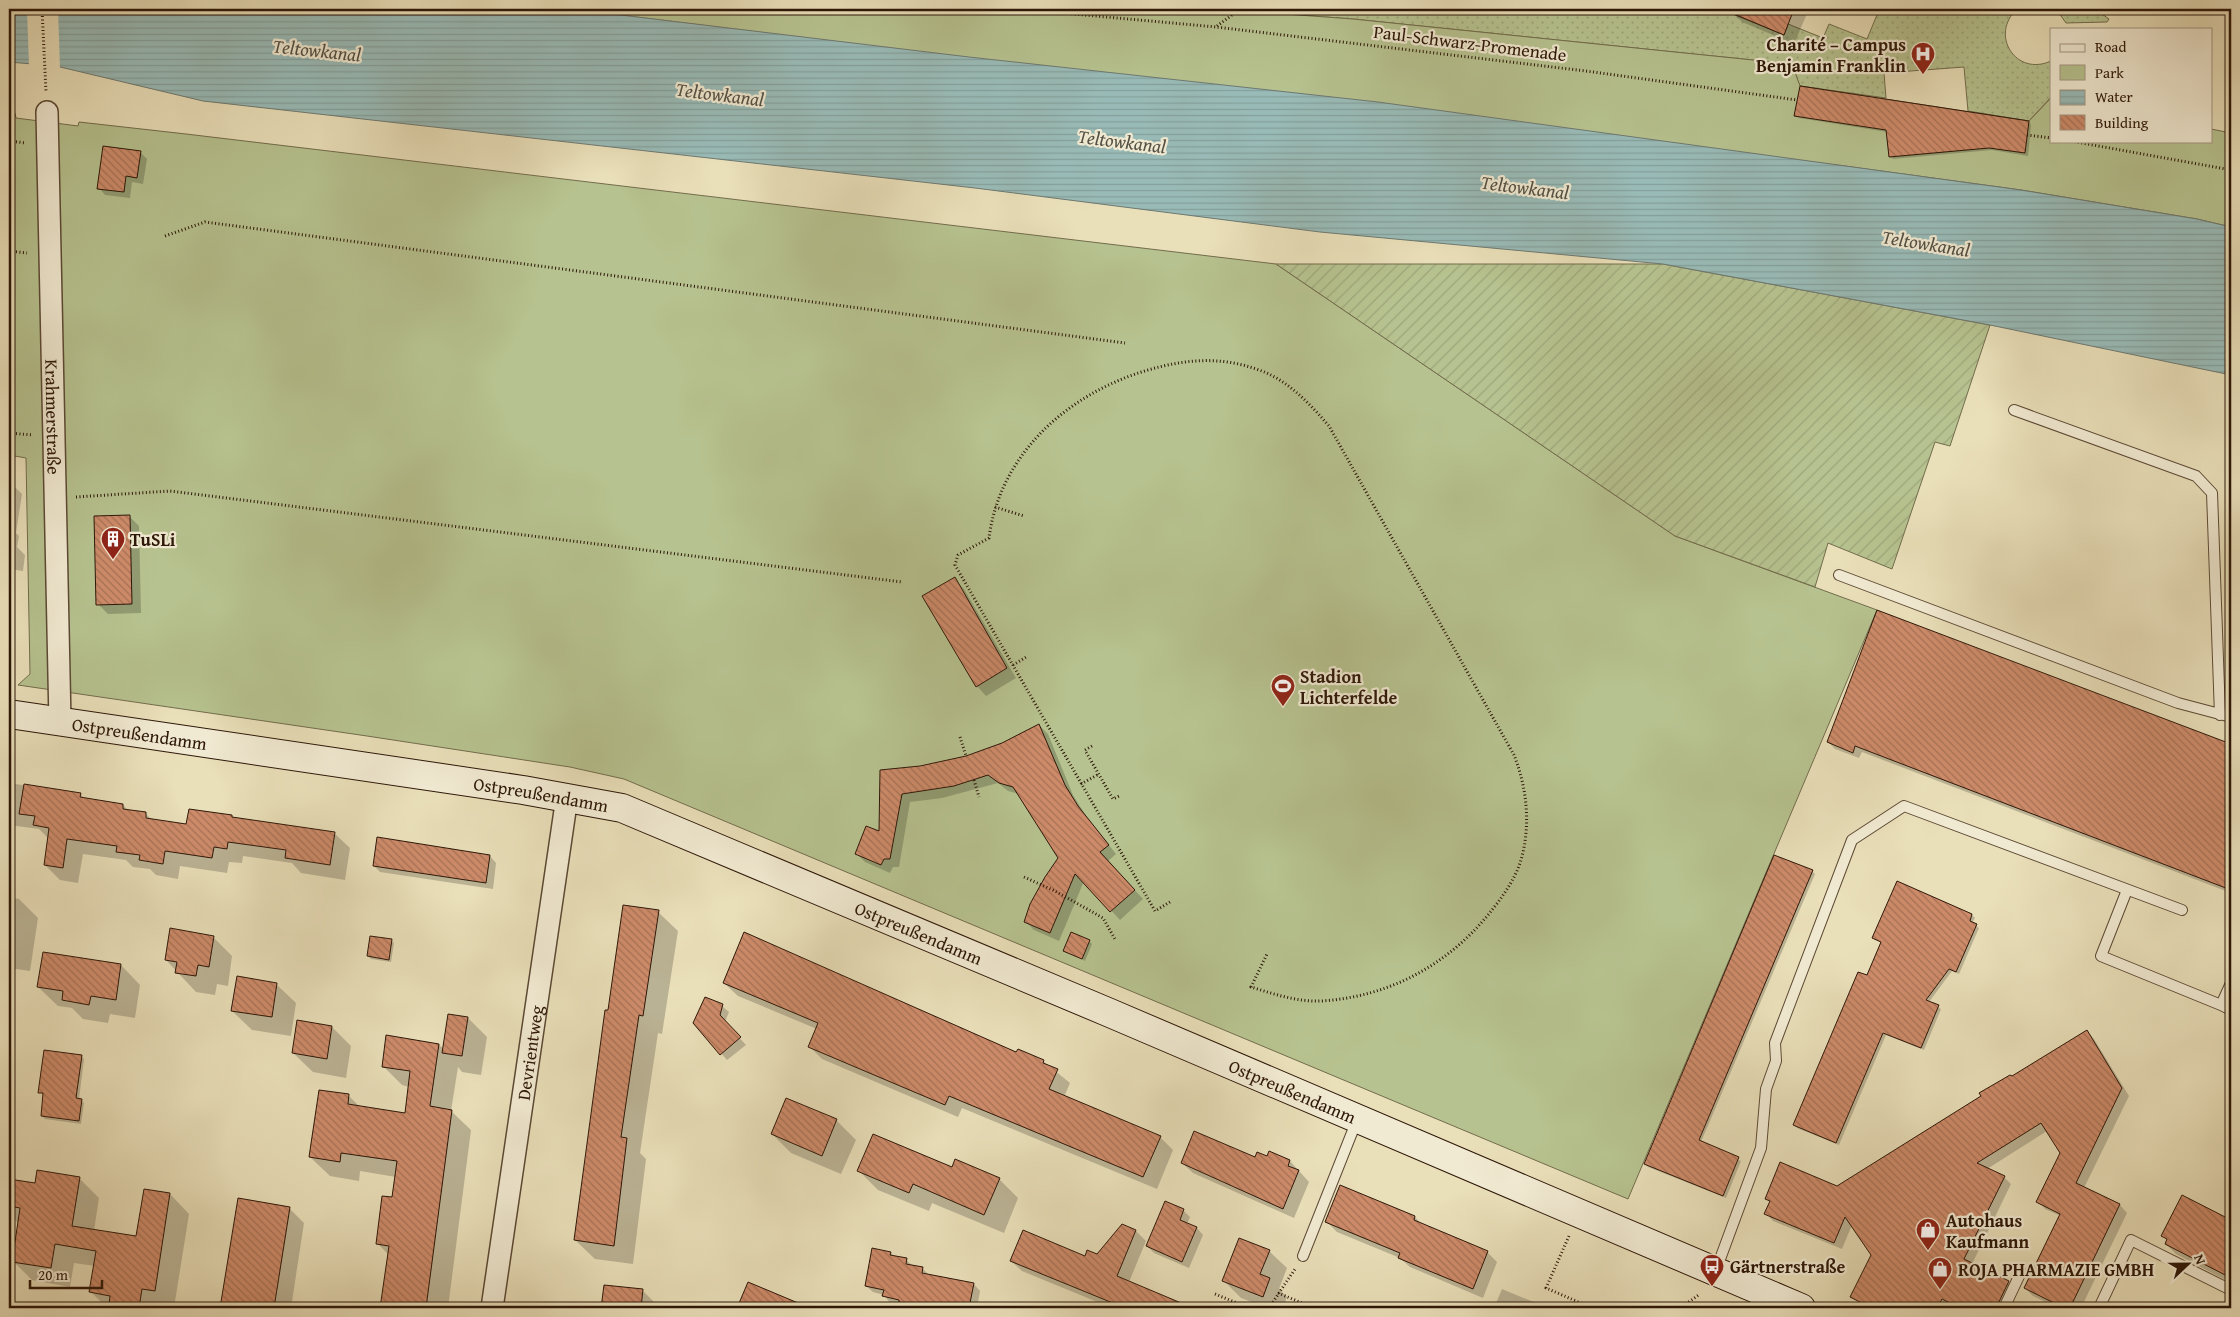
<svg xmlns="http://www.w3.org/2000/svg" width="2240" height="1317" viewBox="0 0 2240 1317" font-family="'Gentium Book Plus',serif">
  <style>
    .grass { fill: url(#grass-dots); stroke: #726c4c }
    .park { fill: #b6c28f; stroke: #726c4c }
    .garden { fill: url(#garden-furrows); stroke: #726c4c }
    .water { fill: url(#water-rules); stroke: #6e7971 }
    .pier { fill: #e9dfb9 }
    .shadow { fill: #0003 }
    .building { fill: url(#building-back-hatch); stroke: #2d1708 }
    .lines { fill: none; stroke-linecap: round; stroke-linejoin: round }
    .lane-casing { stroke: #5c4934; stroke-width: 12 }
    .street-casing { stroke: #5c4934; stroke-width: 24 }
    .secondary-casing { stroke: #2d1708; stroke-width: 30 }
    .path { stroke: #2d1708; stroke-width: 3; stroke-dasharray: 1 2.5; stroke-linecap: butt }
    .lane { stroke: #f1ead2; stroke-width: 10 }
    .street { stroke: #f1ead2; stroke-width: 21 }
    .secondary { stroke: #f1ead2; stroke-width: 28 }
    .labels { text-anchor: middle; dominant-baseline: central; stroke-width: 4.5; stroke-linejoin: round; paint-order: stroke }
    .street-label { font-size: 18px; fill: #2d1708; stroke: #f1ead2 }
    .poi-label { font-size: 18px; font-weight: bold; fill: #2d1708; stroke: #f1ead2; text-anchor: start }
    .water-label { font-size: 19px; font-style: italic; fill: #535045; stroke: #f1ead2 }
  </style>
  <defs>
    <pattern id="grass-dots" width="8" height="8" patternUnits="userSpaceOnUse" patternTransform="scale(1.25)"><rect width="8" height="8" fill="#b6c28f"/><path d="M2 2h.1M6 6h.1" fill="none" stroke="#9da67a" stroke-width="1.8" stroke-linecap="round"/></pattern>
    <pattern id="garden-furrows" width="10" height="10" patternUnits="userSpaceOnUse" patternTransform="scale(1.25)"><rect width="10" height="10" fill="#b6c28f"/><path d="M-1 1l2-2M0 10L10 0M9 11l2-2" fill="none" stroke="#9da67a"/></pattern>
    <pattern id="water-rules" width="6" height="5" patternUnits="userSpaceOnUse" patternTransform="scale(1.25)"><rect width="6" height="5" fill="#99bbb7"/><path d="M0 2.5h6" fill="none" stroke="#84a09c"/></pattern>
    <pattern id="building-back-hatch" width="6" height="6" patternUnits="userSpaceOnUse" patternTransform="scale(1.25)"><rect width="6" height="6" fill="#cd8b6a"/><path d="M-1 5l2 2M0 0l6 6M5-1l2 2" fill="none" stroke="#a77155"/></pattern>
  </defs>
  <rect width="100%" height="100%" fill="#e9dfb9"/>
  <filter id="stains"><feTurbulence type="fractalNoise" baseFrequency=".004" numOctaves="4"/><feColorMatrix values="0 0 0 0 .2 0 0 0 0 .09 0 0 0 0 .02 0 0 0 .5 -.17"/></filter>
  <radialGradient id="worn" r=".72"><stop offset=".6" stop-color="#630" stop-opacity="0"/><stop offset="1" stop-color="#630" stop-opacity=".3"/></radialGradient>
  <!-- grass -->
  <path class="grass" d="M1216,9H1732L1730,13L1784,35L1788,24L1823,38L1829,24L1867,39L1879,10L1877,9H2017C1989,35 2016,77 2051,61V97L2029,121L1968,111L1964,67L1884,73L1886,98L1800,86L1791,64L1353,19Z
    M2056,9H2095L2109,19L2107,22L2066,23Z"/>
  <!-- park -->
  <path class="park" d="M571,9H1216L1353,19L1792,64L1800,86L2029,121L2051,98V141H2211V129L2231,133V227L2197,219L2021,190L1844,166Z
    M9,112L15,113L16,118L78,126L79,122L186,134L1276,264L1675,536L1877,610L1628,1199L624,779L570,767L367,736L18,685L30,674L26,458L9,455V428H12V347H9Z"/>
  <!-- garden -->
  <path class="garden" d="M1276,264H1663L1990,325L1950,446L1935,442L1892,569L1828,543L1815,587L1675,536Z"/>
  <!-- water -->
  <path class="water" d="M9,9H571L969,57L1378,102L2021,190L2197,219L2231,227V375L1990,325L1663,264L1320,232L975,188L203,101L56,66L9,62Z"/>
  <!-- pier -->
  <path class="pier" d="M27,9H58L60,69L29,66Z"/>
  <!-- shadow -->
  <path class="shadow" d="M1733,9H1809L1794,44L1742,22L1732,12Z
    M2231,45V56L2227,52Z
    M1796,116L2029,122L2031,125L2028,156L1992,150L1893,159L1890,156L1887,132L1799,118Z
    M140,152L147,159L143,184L132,182L130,198L105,195L99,188Z
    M9,481L22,494L16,533L19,536L17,547L25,555L23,571L9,569Z
    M129,516L139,526L141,613L108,614L98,604Z
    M954,579L964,589L1016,678L986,696L977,686Z
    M1878,611L2231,746V893L1862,752L1859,758L1835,749L1828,742Z
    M1039,725L1048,734L1073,795L1086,816L1116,854L1108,861L1143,899L1120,920L1084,881L1059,941L1034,930L1026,922L1060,858L1019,794L1008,791L998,783L942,798L910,802L899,867H893L890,873L865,862L856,853L880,833L882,771L920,768L967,757L1002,744Z
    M9,783L80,794L85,799L123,805L129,811L146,814L152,820L187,825L231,816L234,819L334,833L350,848L345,880L301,873L292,863L243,856L242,863L229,862L227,873L180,866L178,879L156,875L150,869L133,867L126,860L83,854L78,883L60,880L45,865L49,839L39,829L9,825Z
    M490,856L496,863L493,889L380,872L374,866Z
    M1812,871L1815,874L1701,1142L1741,1161L1726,1198L1648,1167L1645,1164Z
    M9,897L19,899L38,918L30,971L9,968Z
    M658,912L678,931L662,1034L658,1033L640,1153L646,1159L633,1264L595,1259L575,1240L609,1011Z
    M1972,915L1975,918L1972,923L1979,928L1959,974L1952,971L1929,1002L1941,1009L1924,1050L1886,1035L1839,1145L1797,1128L1794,1125L1882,943L1874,938Z
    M213,937L232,956L228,986L217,984L215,995L196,992L166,960Z
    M391,940L394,943L391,962L371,959L368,956Z
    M1089,941L1092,944L1085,961L1065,950Z
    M121,965L140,985L135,1018L110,1014L108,1023L83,1019L72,1008L58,1006L38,987Z
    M724,983L1043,1061L1070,1083L1064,1097L1160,1137L1173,1150L1157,1189L962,1108L958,1117L822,1059L809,1046L817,1029L738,996Z
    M276,984L296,1003L291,1036L252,1030L232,1011Z
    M722,1006L729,1012L725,1022L746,1045L727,1060L695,1023Z
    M468,1018L487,1037L481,1075L462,1072L458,1067L451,1111L471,1130L448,1308H382L389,1255L377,1243L393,1198L396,1177L360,1171L359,1181L330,1176L310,1157L349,1096L360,1107L406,1114L409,1087L402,1085L383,1066L439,1045L444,1049Z
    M298,1022L332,1027L351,1046L346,1078L313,1072L293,1053Z
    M2087,1031L2094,1039L2129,1096L2084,1188L2120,1205L2127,1213L2081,1308H2058L2033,1296L2025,1288L2061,1216L2045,1209L2038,1201L2061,1153L2047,1131L1987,1169L2004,1177L2011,1184L1972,1264L2008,1282L2016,1290L2007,1308H1955L1950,1306L1948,1308H1867L1851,1297L1872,1255L1852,1225L1842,1249L1773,1221L1766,1213L1770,1202L1767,1199L1837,1187Z
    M81,1056L84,1059L79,1099L84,1103L81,1124L45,1119L42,1116L44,1096L40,1092Z
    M836,1120L856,1140L841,1174L791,1153L772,1134Z
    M1270,1153L1290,1161L1309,1182L1294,1218L1193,1173L1182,1163L1268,1158Z
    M952,1169L999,1179L1018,1198L1004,1233L932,1203L929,1211L878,1190L859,1171Z
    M79,1178L99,1198L94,1231L137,1237L145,1190L170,1194L189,1214L174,1308H107L91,1292L95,1266L74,1263L70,1287L32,1280L13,1261L19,1224L9,1214V1180L36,1185Z
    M1341,1187L1415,1217L1423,1226L1487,1252L1497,1262L1483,1298L1410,1267L1400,1258L1337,1232L1327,1222Z
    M2183,1197L2231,1221V1283L2176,1254L2166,1244L2168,1240L2163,1235Z
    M239,1200L289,1208L304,1223L291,1308H221Z
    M1183,1210L1190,1217L1187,1224L1197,1228L1203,1235L1189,1268L1154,1253L1147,1246Z
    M1122,1225L1136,1231L1146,1241L1129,1282L1173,1301L1180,1308H1172L1174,1304H1171L1169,1308H1112L1022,1271L1011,1261L1098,1256Z
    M1269,1251L1287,1268L1279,1289L1287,1297L1283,1308H1284H1267L1241,1298L1224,1281Z
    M891,1253L895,1257L906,1260L913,1266L922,1268L929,1275L974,1284L980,1291L977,1308H911L890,1303L884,1295L873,1292L866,1286Z
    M749,1284L779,1296L791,1308H739Z
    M605,1286L642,1290L660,1308H603Z
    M1502,1289L1548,1308H1494Z
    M2147,1302L2158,1308H2143Z"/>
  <!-- building -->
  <path class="building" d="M1722,9H1794L1784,35Z
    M1800,86L2029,121L2025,153L1989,148L1889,157L1886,130L1794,116Z
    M103,146L141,151L137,178L126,176L124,192L97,189Z
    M130,515L132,604L96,605L94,516Z
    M955,577L1007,668L976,687L922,596Z
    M1877,610L2231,744V890L1855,746L1853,753L1827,742Z
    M1039,724L1065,785L1078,806L1109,845L1100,852L1135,890L1110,912L1075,874L1050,933L1024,922L1030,904L1045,877L1058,858L1013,787L999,783L988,775L954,786L902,794L890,859H884L881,865L855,854L866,826L879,831L880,770L920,766L966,756L1002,743Z
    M24,784L81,793L80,797L123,804V809L146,812V818L186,824L189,809L232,815V817L335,832L330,865L285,858L286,850L228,842L227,849L214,847L212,858L165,851L163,864L139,860L140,855L116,852L117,846L67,839L63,868L44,865L49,828L33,825L35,816L19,814Z
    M377,837L490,855L486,883L373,866Z
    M1774,855L1813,870L1699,1140L1739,1157L1723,1196L1644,1164Z
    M1897,881L1972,914L1970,921L1977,924L1956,972L1949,969L1926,1000L1939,1005L1921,1048L1883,1033L1836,1143L1793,1125L1858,972L1867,975L1881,942L1872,938Z
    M623,905L659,910L643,1016L639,1015L621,1137L627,1138L614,1246L574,1240L605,1010H608Z
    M170,928L214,936L209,967L198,965L196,976L175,973L177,962L165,960Z
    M744,932L1016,1052L1018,1049L1044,1060L1043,1063L1058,1069L1049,1089L1161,1136L1143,1177L949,1096L945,1105L808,1047L818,1023L723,983Z
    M1071,932L1090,940L1082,959L1063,951Z
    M370,936L392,939L389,960L367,956Z
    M43,952L121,964L116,1000L91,996L89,1005L62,1000L63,991L37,987Z
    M237,976L277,983L272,1017L231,1011Z
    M705,997L723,1004L720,1015L741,1037L720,1055L693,1023Z
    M448,1014L468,1017L462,1056L442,1053Z
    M297,1020L332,1026L327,1059L292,1053Z
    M2087,1030L2122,1088L2076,1183L2120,1204L2070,1308H2064L2024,1288L2060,1214L2036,1202L2060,1153L2041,1123L1977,1163L2005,1176L1964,1259L2009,1281L1996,1308H1960L1942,1299L1937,1308H1872L1850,1297L1871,1255L1845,1217L1834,1243L1764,1214L1770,1201L1765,1199L1780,1162L1837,1186L1981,1096L1979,1093L2010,1075L2012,1076Z
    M386,1035L439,1044L430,1106L452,1110L426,1308H380L389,1246L376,1244L382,1196L392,1197L397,1161L341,1153L340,1162L309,1157L319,1090L349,1094L348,1104L405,1113L410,1071L382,1067Z
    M44,1050L82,1055L76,1098L82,1099L79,1121L41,1116L43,1093H38Z
    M786,1098L837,1119L822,1156L771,1134Z
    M1194,1131L1255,1157L1257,1152L1267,1156L1269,1151L1290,1160L1288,1166L1299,1170L1283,1209L1181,1163Z
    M873,1134L952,1167L955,1159L1000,1178L984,1215L913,1184L909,1193L857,1171Z
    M37,1170L80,1177L72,1226L136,1236L144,1189L170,1193L155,1291L142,1289L139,1308L109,1306L110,1296L89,1292L96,1251L55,1244L51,1268L12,1262L20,1208L9,1206V1179L35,1183Z
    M1340,1185L1415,1216L1414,1220L1488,1251L1473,1289L1398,1258L1400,1253L1325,1222Z
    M2182,1195L2231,1220V1278L2165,1244L2167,1239L2161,1236Z
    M238,1198L290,1207L274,1308H220Z
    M1165,1201L1184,1209L1180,1220L1197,1227L1182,1262L1146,1246Z
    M1122,1224L1136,1230L1117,1276L1193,1308H1125L1010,1261L1023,1230L1085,1256L1087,1250L1097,1254Z
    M1239,1238L1270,1250L1260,1274L1270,1278L1263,1297L1222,1281Z
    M872,1248L891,1252L890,1255L907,1258L906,1264L923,1267L922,1273L974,1283L969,1308H915L916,1306L899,1302V1300L882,1296L884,1290L865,1286Z
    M748,1282L810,1308H737Z
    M604,1285L643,1289L641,1308H601Z"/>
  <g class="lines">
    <defs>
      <path id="lane" d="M2014,410L2196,476L2212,493L2220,715
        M1839,575L2178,703L2231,717
        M2127,890L2101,956L2221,1005L2231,983
        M2221,1005L2231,1010
        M1303,1256L1357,1120
        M1716,1270L1761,1148L1766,1089L1776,1061L1775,1043L1852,840L1904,806L2182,910
        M2004,1308L2021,1272
        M2099,1308L2131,1240L2231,1290"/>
      <g id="street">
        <path id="s1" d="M47,112L60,722"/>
        <path id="s2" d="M492,1308L567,797"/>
      </g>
      <g id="secondary">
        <path id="s3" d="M9,714L523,790L622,808L1110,1013L1801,1308"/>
      </g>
    </defs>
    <!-- lane casing -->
    <use href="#lane" class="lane-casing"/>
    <!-- street casing -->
    <use href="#street" class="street-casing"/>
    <!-- secondary casing -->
    <use href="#secondary" class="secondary-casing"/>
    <!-- path -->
    <path class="path" d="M42,9L46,92
      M1019,9L1216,27L1586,71L1797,100
      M1217,26L1240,9
      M2027,135L2051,138
      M9,141L26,143
      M2071,141L2231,170
      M165,236L205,222L1125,343
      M9,251L27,253
      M9,433L33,435
      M76,497L170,491L902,582
      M995,507L1024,516
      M1013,665L1028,656
      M960,737L966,756
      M1092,746L1085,750L1086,752L1113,799L1121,795
      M974,780L979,797
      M1081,784L1099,774
      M1024,877L1055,891L1103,918L1116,941
      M1170,902L1155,911L955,565L958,555L989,538C1000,453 1069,393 1148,370C1186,359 1221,356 1259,370C1288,380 1310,404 1329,426L1514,755C1527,788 1531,825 1521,860C1515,880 1501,899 1488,915C1446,966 1388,997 1321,1001C1297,1002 1274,994 1251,987L1267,954
      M1569,1236L1546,1288L1592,1308
      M1278,1293L1314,1308
      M1215,1294L1249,1308
      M1269,1308L1295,1269
      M1680,1308L1700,1294"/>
    <!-- lane -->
    <use href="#lane" class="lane"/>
    <!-- street -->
    <use href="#street" class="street"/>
    <!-- secondary -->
    <use href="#secondary" class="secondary"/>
  </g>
  <!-- icons -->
  <defs>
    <symbol id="hospital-pin" viewBox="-11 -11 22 30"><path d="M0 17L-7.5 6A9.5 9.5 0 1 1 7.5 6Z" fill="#8f2418" stroke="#f1ead2"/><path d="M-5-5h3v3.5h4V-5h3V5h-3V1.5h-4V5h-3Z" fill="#fff"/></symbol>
    <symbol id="building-pin" viewBox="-11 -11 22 30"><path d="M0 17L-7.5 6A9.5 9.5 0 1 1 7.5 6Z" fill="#8f2418" stroke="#f1ead2"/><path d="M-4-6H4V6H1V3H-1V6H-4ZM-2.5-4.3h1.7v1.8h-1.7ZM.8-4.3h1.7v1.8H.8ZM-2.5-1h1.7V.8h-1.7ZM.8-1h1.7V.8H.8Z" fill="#fff"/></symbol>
    <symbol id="stadium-pin" viewBox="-11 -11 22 30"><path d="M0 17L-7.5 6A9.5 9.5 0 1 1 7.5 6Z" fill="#8f2418" stroke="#f1ead2"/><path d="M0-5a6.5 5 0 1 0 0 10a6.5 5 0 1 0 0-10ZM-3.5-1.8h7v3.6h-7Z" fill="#fff"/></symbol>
    <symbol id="shop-pin" viewBox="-11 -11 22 30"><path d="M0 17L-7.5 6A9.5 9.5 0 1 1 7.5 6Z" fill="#8f2418" stroke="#f1ead2"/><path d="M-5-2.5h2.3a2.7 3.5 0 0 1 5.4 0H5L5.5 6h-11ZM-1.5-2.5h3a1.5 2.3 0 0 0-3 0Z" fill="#fff"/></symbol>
    <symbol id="bus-pin" viewBox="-11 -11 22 30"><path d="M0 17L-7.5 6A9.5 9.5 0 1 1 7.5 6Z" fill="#8f2418" stroke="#f1ead2"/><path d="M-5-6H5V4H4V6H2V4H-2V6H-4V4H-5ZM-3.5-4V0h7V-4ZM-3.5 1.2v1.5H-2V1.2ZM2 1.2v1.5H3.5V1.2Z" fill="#fff"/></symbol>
  </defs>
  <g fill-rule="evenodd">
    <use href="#hospital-pin" x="1909" y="40" width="28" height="38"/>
    <use href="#building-pin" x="99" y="525" width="28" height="38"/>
    <use href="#stadium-pin" x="1269" y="672" width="28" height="38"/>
    <use href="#shop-pin" x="1914" y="1216" width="28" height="38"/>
    <use href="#bus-pin" x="1698" y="1252" width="28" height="38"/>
    <use href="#shop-pin" x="1926" y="1255" width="28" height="38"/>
  </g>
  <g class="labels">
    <!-- street labels -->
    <g class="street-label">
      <text transform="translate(1470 43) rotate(7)">Paul-Schwarz-Promenade</text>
      <text stroke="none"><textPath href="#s1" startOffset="305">Krahmerstraße</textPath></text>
      <text stroke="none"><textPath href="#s3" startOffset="132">Ostpreußendamm</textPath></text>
      <text stroke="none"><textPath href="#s3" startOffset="538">Ostpreußendamm</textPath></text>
      <text stroke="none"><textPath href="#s3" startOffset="942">Ostpreußendamm</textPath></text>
      <text stroke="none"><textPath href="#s2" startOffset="258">Devrientweg</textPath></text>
      <text stroke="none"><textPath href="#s3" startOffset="1348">Ostpreußendamm</textPath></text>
    </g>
    <!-- poi labels -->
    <g class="poi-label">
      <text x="1906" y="44" text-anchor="end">Charité – Campus<tspan x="1906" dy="21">Benjamin Franklin</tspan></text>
      <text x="130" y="539">TuSLi</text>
      <text x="1300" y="676">Stadion<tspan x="1300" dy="21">Lichterfelde</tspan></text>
      <text x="1946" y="1220">Autohaus<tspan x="1946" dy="21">Kaufmann</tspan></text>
      <text x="1730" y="1266">Gärtnerstraße</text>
      <text x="1958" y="1269">ROJA PHARMAZIE GMBH</text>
    </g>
    <!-- water labels -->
    <g class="water-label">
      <text transform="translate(317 50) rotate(6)">Teltowkanal</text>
      <text transform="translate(720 94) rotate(7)">Teltowkanal</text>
      <text transform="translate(1122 141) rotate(7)">Teltowkanal</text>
      <text transform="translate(1525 187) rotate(7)">Teltowkanal</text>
      <text transform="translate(1926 243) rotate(9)">Teltowkanal</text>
    </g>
  </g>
  <!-- margin -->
  <rect width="2240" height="1317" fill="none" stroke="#e9dfb9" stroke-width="30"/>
  <rect x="10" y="10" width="2220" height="1297" fill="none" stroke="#2d1708" stroke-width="2.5"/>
  <rect x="15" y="15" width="2210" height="1287" fill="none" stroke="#2d1708"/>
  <!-- legend -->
  <rect x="2050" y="28" width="162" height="115" fill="#f1ead2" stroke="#a39681"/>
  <rect x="2060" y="44" width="25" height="8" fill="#f1ead2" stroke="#a39681"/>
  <text x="2095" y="52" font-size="15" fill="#2d1708">Road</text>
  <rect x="2060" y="65" width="25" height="15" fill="#b6c28f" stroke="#a39681"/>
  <text x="2095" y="78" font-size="15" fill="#2d1708">Park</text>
  <rect x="2060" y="90" width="25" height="15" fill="url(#water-rules)" stroke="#a39681"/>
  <text x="2095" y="102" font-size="15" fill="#2d1708">Water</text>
  <rect x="2060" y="115" width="25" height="15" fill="url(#building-back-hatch)" stroke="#a39681"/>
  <text x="2095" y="128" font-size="15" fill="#2d1708">Building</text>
  <!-- north arrow -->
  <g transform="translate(2188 1264) rotate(68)" stroke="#f1ead2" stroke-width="4" paint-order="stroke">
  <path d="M0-4L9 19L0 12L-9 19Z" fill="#2d1708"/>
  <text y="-8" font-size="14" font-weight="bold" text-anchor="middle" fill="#2d1708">N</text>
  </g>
  <!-- scale -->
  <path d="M30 1280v8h72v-8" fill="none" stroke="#2d1708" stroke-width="2.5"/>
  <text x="38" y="1280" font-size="15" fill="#2d1708" stroke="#f1ead2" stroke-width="4" paint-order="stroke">20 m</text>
  <rect width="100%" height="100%" filter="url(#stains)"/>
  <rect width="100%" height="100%" fill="url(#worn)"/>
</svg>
